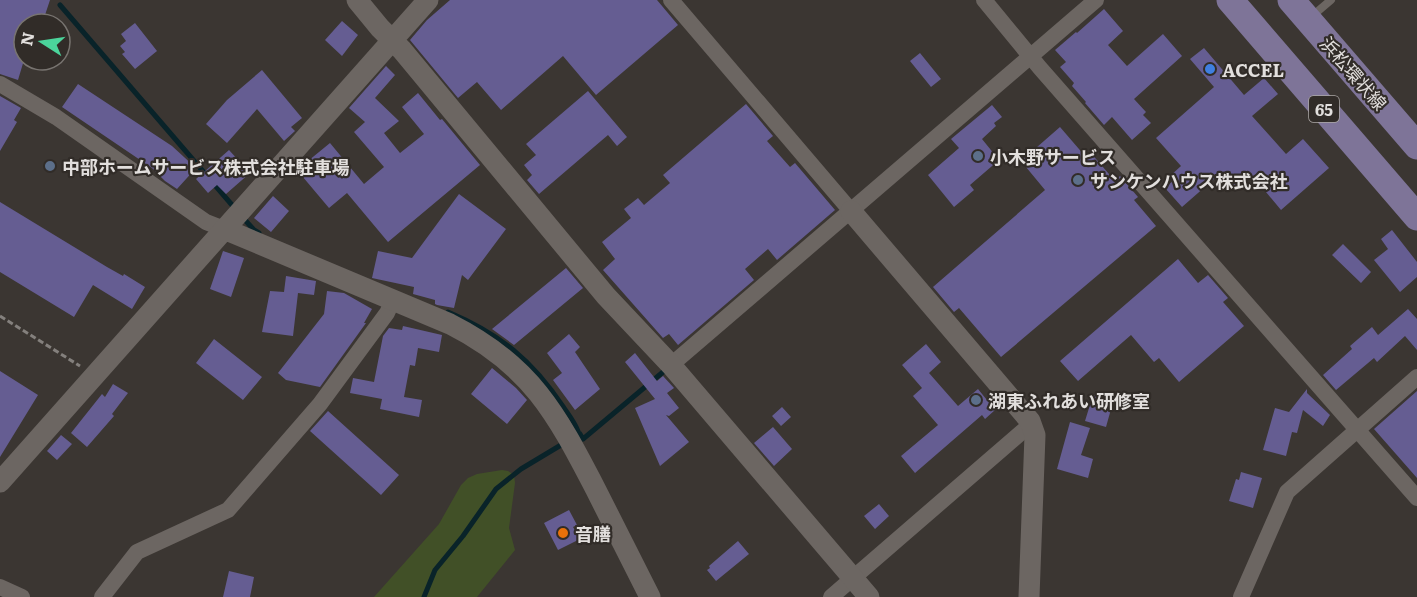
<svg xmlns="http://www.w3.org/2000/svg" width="1417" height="597" viewBox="0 0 1417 597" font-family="Literata,'Noto Sans JP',serif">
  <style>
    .green { fill: #415027 }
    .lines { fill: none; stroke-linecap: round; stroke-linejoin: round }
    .stream { stroke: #092329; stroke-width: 5 }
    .building { fill: #655d92 }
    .path { stroke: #84807d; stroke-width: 3; stroke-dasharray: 6 3; stroke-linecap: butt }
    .service { stroke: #6c6662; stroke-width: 8 }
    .minor { stroke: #6c6662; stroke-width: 16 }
    .tertiary { stroke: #6c6662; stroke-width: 21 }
    .primary { stroke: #7e7498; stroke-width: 27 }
    .shop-dot { fill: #3f7fe0; stroke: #312c28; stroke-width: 2 }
    .service-dot { fill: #5c6f8a; stroke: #312c28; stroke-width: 2 }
    .food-dot { fill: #e8710a; stroke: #312c28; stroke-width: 2 }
    .labels { text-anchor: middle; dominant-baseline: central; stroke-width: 4.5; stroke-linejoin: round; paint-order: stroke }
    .shield { fill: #312c28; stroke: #ada9a7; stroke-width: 1.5 }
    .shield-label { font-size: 16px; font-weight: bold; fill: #e2dfdd }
    .poi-label { font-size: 18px; font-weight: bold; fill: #e2dfdd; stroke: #312c28; text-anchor: start }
    .street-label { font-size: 18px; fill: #e2dfdd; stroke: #312c28 }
  </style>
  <rect width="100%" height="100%" fill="#3b3632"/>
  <!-- green -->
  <path class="green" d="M502,470L508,471L514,475L515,483L509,528L515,550L477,597H374L439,524L461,485L468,478L477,474Z"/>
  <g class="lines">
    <!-- stream -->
    <path class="stream" d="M60,5L232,205
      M245,220L254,230L259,233
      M448,312C500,334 532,360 564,408C569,415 578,427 579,435
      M580,434L583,439L663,372
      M424,597L435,570L463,536L496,489L521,469L561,445"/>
  </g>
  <!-- building -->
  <path class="building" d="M0,0H50L42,24H24V60L18,80L0,74Z
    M450,0H657L678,25L596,95L563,56L501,110L477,82L458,98L410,40L427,20Z
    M1104,9L1123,31L1108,45L1127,66L1163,34L1182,56L1134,99L1146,112L1143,115L1151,123L1132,140L1112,117L1104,125L1085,103L1086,102L1072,86L1074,83L1060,67L1066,62L1055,50L1076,32L1077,33Z
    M342,21L358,35L342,56L325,40Z
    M135,23L157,51L135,69L122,54L125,52L120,46L126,41L121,34Z
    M1204,48L1244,95L1264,78L1278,94L1252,116L1286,154L1303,139L1329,168L1281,210L1250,173L1235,186L1222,172L1182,207L1165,188L1174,180L1170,176L1181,166L1156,138L1214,87L1190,59Z
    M920,53L941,79L931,87L910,61Z
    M386,66L395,75L375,98L399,121L384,133L400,153L424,134L402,107L418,93L440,120L442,119L480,165L388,242L347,193L329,208L297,170L330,143L364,184L384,167L354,132L365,122L349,108Z
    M262,70L302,118L291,127L295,131L284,141L257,109L227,143L206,124L227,100Z
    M78,84L172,146L196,168L177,189L165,181L152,168L62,107Z
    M588,91L627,137L617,146L608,135L539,194L527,180L532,175L524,165L536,155L526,144Z
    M0,96L21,108L14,120L17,122L0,151Z
    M746,104L773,136L767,141L790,167L795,163L835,210L777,260L768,249L745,269L754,280L678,345L669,334L663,338L603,270L615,259L602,242L631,218L624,209L638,198L644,205L670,183L663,175Z
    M992,105L1002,117L994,123L996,126L982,139L999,160L970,185L974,190L954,207L928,175L959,148L951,139Z
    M1060,127L1085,156L1090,152L1115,181L1120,176L1138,197L1134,200L1156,226L1001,357L959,308L954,312L933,287L1045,190L1021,161Z
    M229,150L250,173L226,194L217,185L208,193L196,179Z
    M459,194L506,229L468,280L462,275L454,308L437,305L435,304V300L413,294L414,287L372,278L378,251L412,258Z
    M273,196L289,211L271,232L254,218Z
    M0,202L107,267L123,276L124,274L145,287L132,309L93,285L74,317L0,272Z
    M1392,230L1417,262V277L1400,292L1374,260L1388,249L1381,239Z
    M1343,244L1371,272L1361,283L1332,255Z
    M223,251L244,258L231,297L210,289Z
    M1178,259L1198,283L1208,275L1228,298L1223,302L1244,326L1179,382L1159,358L1154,362L1131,335L1078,381L1060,361Z
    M566,268L583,288L514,345L492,329Z
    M286,276L316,281L314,295L298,293L293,336L262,332L270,291L284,292Z
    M327,291L344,293L372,309L364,323H366L320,387L286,380L278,373L324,314Z
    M1408,309L1417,319V350L1405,336L1377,362L1374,358L1336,390L1323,375L1352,349L1350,346L1372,327L1378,335Z
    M403,326L442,335L439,352L418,348L415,366L410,365L404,397L422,400L419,417L380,409L382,399L350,393L353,378L374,382L383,336L389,328L402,330Z
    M569,334L580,347L575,352L600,389L575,410L553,380L562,373L547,353Z
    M214,339L262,377L243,400L196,363Z
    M926,344L941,362L929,373L958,406L978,389L995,410L985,419L982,415L915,473L901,456L938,425L913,396L922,388L902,365Z
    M635,353L657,381L663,376L674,388L667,393L679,408L669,416L666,415L689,442L660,466L635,408L655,399L625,362Z
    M492,368L516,388L527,400L507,424L471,394Z
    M0,371L38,395L0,457Z
    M113,384L128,393L112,414L114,416L87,447L71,433L102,394L105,397Z
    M1307,389V393L1330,415L1323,426L1303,410L1297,433L1292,432L1286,456L1263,450L1275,408L1289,412Z
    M1417,391V478L1374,429Z
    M1093,395L1113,402L1106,427L1085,421Z
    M782,407L791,417L781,426L772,416Z
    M328,411L399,475L381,495L310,431Z
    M1070,422L1090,428L1081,455L1093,459L1088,478L1057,469Z
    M773,427L792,449L774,466L754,443Z
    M61,435L72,444L57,460L47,451Z
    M1241,472L1262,478L1253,508L1229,501L1236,479L1239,480Z
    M879,504L889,516L875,529L864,516Z
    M569,510L577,525L573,527L580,539L558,550L544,523Z
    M738,541L749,554L716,581L707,570L710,568L709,566Z
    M229,571L254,577L250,597H223Z"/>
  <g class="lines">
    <!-- path -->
    <path class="path" d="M0,316L80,366"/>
    <!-- service -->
    <path class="service" d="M1311,17L1331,0"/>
    <!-- minor -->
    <path class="minor" d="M671,0L851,211
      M984,0L1040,68L1417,498
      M0,84L56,117L206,222L224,229
      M671,365L1096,0
      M0,587L22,597
      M102,597L137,552L228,510L320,404L387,313L393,300
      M831,597L1031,424
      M1241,597L1287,492L1417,377"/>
    <!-- tertiary -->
    <path class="tertiary" d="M357,0L380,28L402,50L606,296L671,365L869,597
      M851,211L1030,421L1035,435L1029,597
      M224,229L450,324C531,365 556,413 596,490C614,526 632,561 650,597
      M0,482L428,0"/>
    <!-- primary -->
    <path class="primary" d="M1230,0L1417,217
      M1291,0L1417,146"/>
  </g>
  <!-- markers -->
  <circle class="shop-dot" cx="1210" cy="69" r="6"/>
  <g class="service-dot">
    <circle cx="978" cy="156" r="6"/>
    <circle cx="50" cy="166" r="6"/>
    <circle cx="1078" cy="180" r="6"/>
    <circle cx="976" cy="400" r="6"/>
  </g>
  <circle class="food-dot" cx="563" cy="533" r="6"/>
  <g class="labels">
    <!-- shield labels -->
    <rect class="shield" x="1309" y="96" width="30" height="26" rx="4.5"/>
    <g class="shield-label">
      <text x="1324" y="109">65</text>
    </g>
    <!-- poi labels -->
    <g class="poi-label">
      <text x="1222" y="69">ACCEL</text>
      <text x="990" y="156">小木野サービス</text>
      <text x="62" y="166">中部ホームサービス株式会社駐車場</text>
      <text x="1090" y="180">サンケンハウス株式会社</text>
      <text x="988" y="400">湖東ふれあい研修室</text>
      <text x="575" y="533">音膳</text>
    </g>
    <!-- street labels -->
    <g class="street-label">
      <text transform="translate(1354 73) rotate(49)">浜松環状線</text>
    </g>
  </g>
  <!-- north arrow -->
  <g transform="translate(42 42) rotate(282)"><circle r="28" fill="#312c28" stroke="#787470" stroke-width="1.5"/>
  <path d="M0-4.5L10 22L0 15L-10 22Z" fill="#4bd49b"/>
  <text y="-9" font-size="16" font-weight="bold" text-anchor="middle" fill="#e2dfdd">N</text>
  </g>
</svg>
